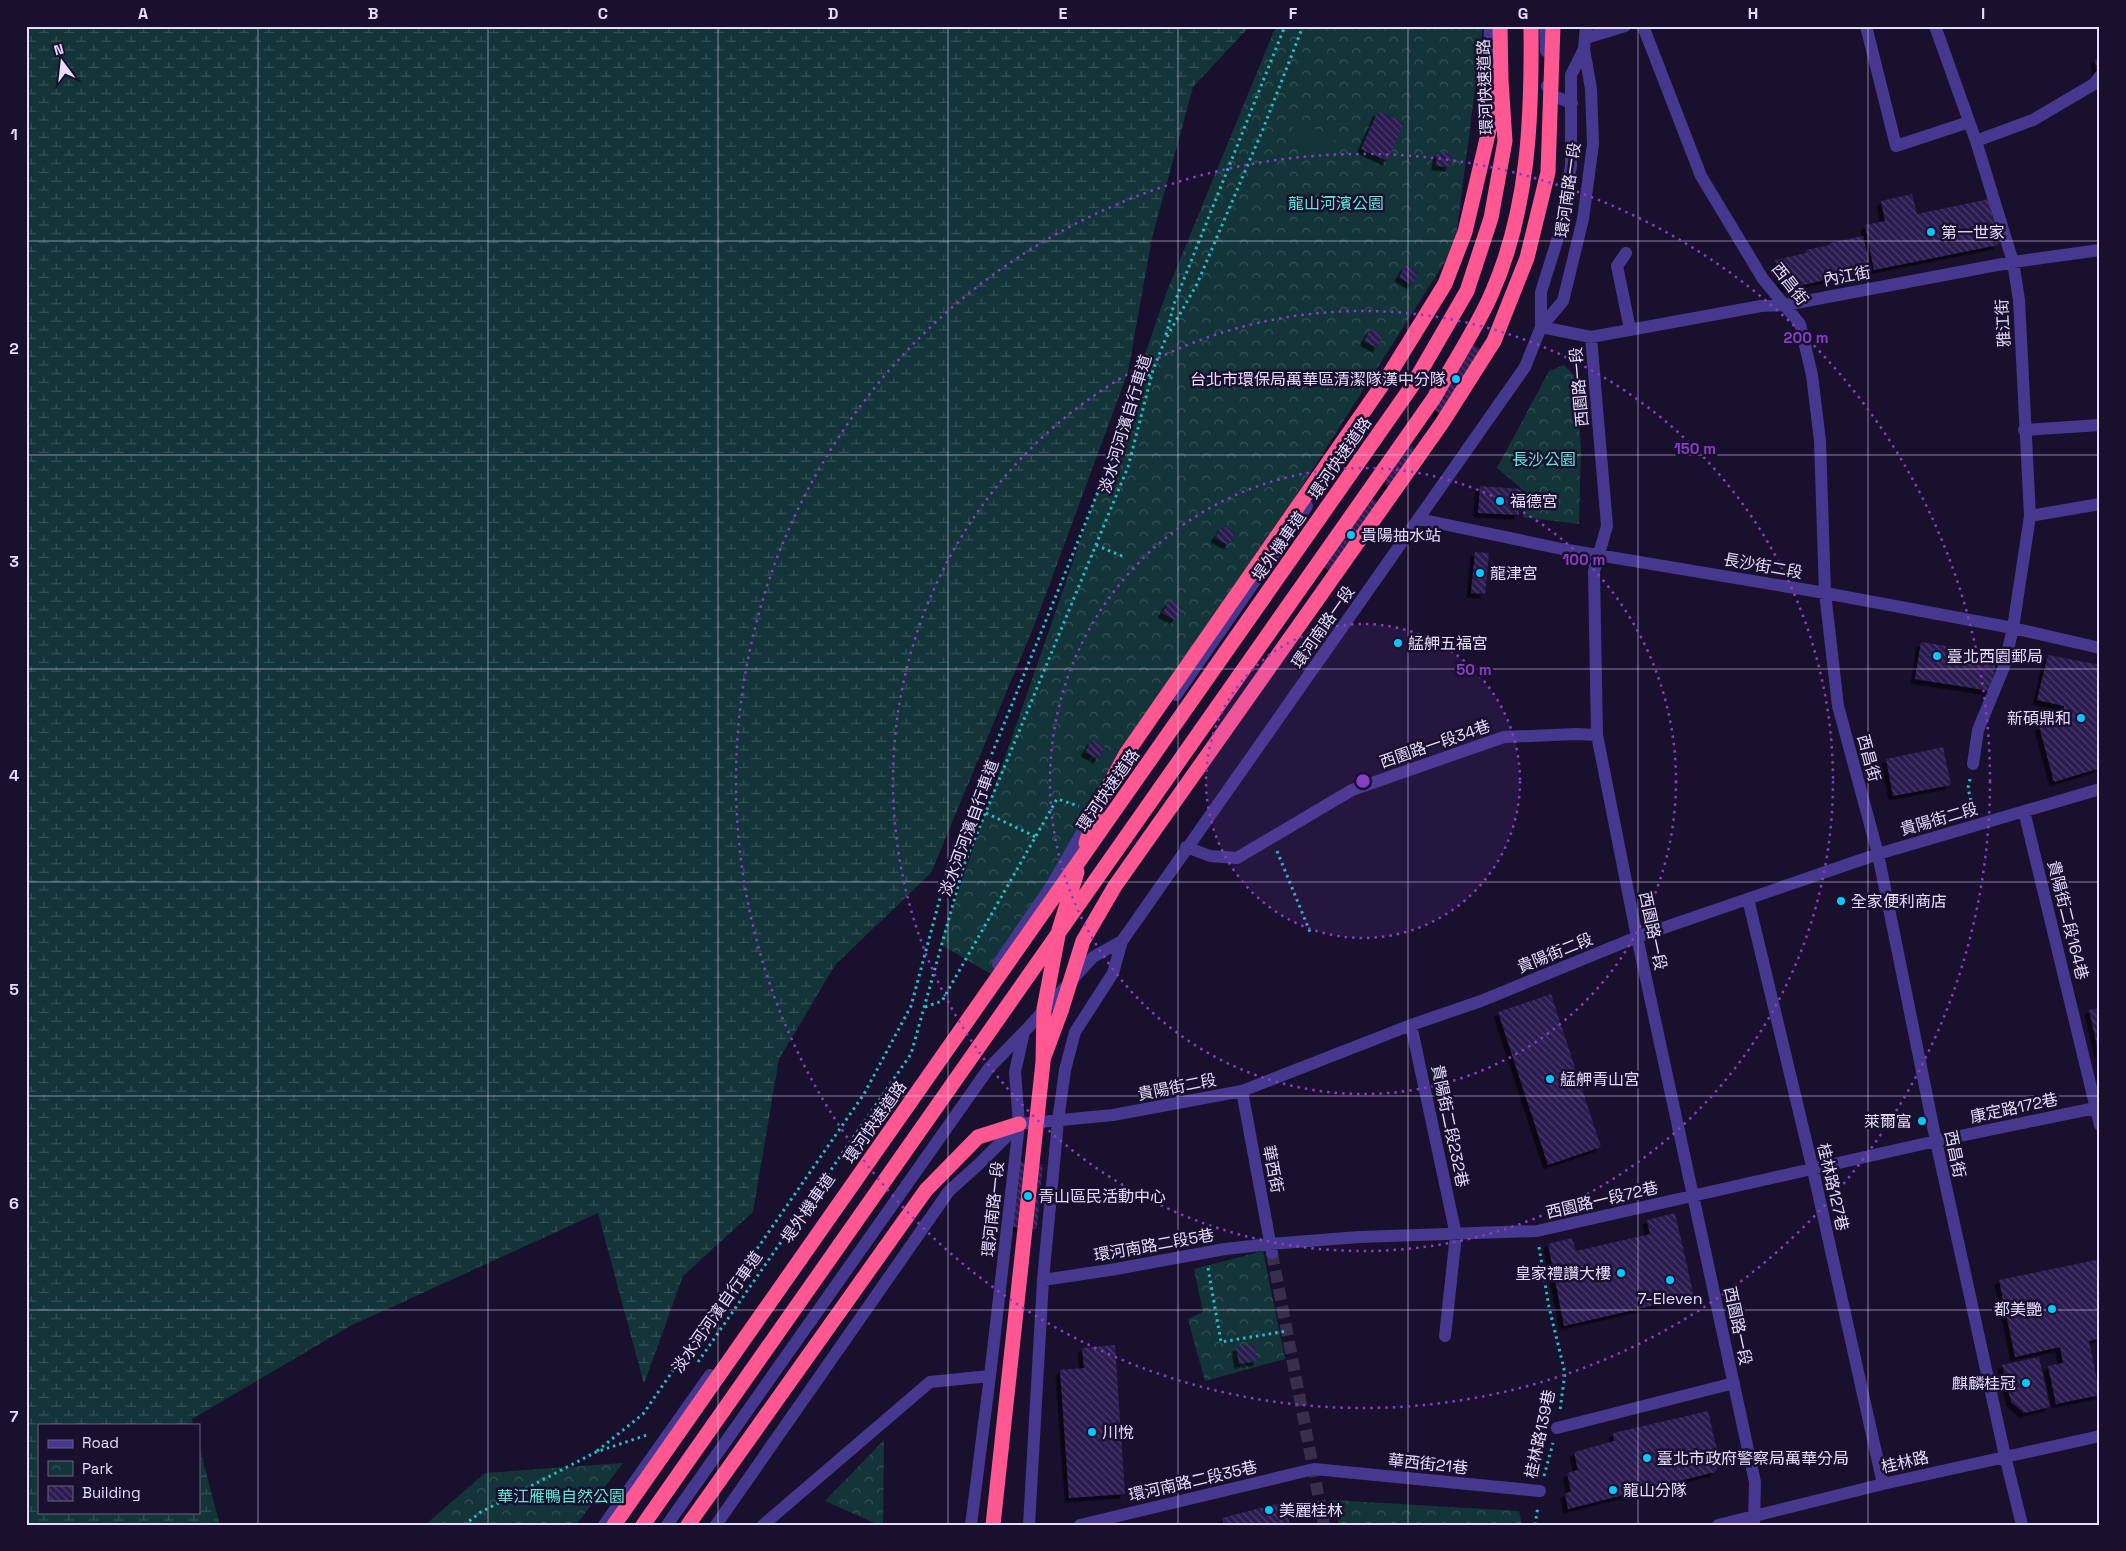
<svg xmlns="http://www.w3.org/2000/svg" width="2126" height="1551" viewBox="0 0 2126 1551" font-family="'Space Grotesk','Noto Sans TC',sans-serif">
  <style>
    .wetland { fill: url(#wetland-marsh) }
    .park { fill: url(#park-crowns) }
    .garden { fill: #133438 }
    .building { fill: url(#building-back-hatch); filter: url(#shadow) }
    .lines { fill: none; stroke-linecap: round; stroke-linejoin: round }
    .minor-tunnel { stroke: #382f4c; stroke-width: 12; stroke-dasharray: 12 6; stroke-linecap: butt }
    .path { stroke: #29bbc6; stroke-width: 3; stroke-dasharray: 2.5 4; stroke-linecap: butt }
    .minor { stroke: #47388f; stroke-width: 12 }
    .highway { stroke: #ff5792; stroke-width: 15 }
    .highway-bridge { stroke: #ff5792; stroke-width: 15 }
    .grid { fill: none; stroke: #e5dcff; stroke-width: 1; stroke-opacity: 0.55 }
    .ring { fill: none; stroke: #863ec5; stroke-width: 2.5; stroke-dasharray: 2.5 5 }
    .poi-dot { fill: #08c6ff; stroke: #19102d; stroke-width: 2 }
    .labels { text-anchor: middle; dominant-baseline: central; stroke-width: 5; stroke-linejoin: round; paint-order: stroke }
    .street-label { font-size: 16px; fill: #e5dcff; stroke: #19102d }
    .park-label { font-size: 16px; fill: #60e8d7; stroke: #19102d }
    .poi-label { font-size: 16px; fill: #e5dcff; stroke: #19102d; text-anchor: start }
    .centre { fill: #863ec5; stroke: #19102d; stroke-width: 2.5 }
    .ring-label { font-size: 15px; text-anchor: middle; font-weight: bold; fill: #863ec5; stroke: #19102d; stroke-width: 5; stroke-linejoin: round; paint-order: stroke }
    .neatline { fill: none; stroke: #e5dcff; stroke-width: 2 }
    .grid-label { font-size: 16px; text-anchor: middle; font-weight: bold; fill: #e5dcff }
  </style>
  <defs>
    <pattern id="wetland-marsh" width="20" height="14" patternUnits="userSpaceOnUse" patternTransform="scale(1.25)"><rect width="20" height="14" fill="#133438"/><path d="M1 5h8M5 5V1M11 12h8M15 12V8" fill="none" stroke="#355156"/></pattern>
    <pattern id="park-crowns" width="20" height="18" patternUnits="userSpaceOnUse" patternTransform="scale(1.25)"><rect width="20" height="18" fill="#133438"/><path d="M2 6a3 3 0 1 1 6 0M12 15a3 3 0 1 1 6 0" fill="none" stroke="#355156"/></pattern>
    <pattern id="building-back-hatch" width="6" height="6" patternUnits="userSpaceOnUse" patternTransform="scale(1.25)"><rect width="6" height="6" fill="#2c1b50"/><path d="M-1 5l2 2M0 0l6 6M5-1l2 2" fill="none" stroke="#4a3c6a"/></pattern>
    <filter id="shadow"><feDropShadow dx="-4.5" dy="4.5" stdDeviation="0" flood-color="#0009"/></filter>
  </defs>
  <rect width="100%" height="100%" fill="#19102d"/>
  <!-- wetland -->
  <path class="wetland" d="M26,26H1250L1193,87L1152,238L1128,372L1036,621L931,873L835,965L779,1059L753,1212L683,1276L644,1384L598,1213L350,1326L192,1419L193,1425H39V1512H199V1446L220,1525H26Z"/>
  <!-- park -->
  <path class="park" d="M1276,26H1483L1455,246L991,974L940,944L1167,291Z
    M1564,365L1574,375L1581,447L1579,524L1523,517L1527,493L1497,468L1549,371Z
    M1263,1251L1285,1359L1205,1381L1188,1319L1203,1312L1194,1269Z
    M884,1440L883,1525H879L825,1501Z
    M623,1463L576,1525H425L485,1473Z
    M1333,1500L1519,1511L1522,1525H1339Z"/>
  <!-- garden -->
  <path class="garden" d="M1296,121L1336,137L1327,158L1287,142Z"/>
  <!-- building -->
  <path class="building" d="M2100,58V86H2099L2095,59Z
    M1378,111L1404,123L1387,161L1361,149Z
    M1437,152L1451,153L1450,167L1436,166Z
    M1912,194L1917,214L1989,199L1998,245L1874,270L1865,225L1885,221L1881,201Z
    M1863,236L1871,270L1789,288L1783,286L1775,260L1806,253V250L1830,245V243Z
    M1406,265L1419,272L1412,285L1399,277Z
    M1371,329L1383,336L1377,348L1364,341Z
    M1463,339L1489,354L1450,419L1424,404Z
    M1400,438L1427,458L1400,494L1374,475Z
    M1480,486L1521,489L1519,515L1478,513Z
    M1361,491L1389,510L1341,579L1313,559Z
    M1222,526L1235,533L1228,545L1215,538Z
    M1475,552L1489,553L1485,594L1471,593Z
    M1170,601L1183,608L1175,620L1162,613Z
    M1921,642L1997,654L1991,691L1915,679Z
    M2048,655L2100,665V768L2054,782L2039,726L2063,719L2064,706L2037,700Z
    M1092,740L1105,747L1098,759L1085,752Z
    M1943,747L1951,785L1893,796L1886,759Z
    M1551,994L1601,1147L1548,1165L1498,1012Z
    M2100,1008V1054H2099L2089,1010Z
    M1019,1162L1043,1164L1037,1229L1013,1227Z
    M1675,1213L1694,1296L1564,1326L1548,1244L1572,1238L1576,1251L1650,1234L1647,1220Z
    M2096,1260L2100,1277V1338L2089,1341L2100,1395L2056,1404L2048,1366L2063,1363L2060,1347L2015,1357L1999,1280Z
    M1254,1344L1258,1361L1239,1364L1236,1347Z
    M1115,1345L1125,1494L1069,1498L1060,1370L1084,1368L1082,1348Z
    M2039,1357L2050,1407L2024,1413L2011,1402L2002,1365Z
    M1708,1411L1720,1463L1715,1472L1568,1509L1565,1494L1571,1491L1567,1473L1578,1470L1574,1452L1614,1441L1613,1433Z
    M1284,1502L1290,1525H1224L1222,1518Z"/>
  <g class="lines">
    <!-- minor-tunnel -->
    <path class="minor-tunnel" d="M1272,1253L1324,1525"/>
    <!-- path -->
    <path class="path" d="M1166,335L1174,304L1285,26
      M1096,545L1124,557
      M1970,779L1968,788L1973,810
      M986,813L1036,837
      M1277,851L1310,932
      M925,1007L942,1001L1057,799L1079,806
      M1539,1247L1549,1307L1565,1373L1560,1410
      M1208,1268L1221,1342L1287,1331
      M698,1362L911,1054L964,865L1128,467L1153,370L1165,340L1197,284L1263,129L1303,26
      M597,1451L643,1414L864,1094L911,1006L953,850L1140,388L1151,373
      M1544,1476L1553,1443
      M464,1525L481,1512L596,1452L647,1435
      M1535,1525L1538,1506"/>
    <!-- minor -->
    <path class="minor" d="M1545,26L1546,51
      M1643,26L1701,176L1763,279L1800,324L1812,375L1820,441L1825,593L1838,706L1878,854L1936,1141L2005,1456L2022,1525
      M1866,26L1896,146L1969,122
      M1935,26L1976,141L2013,262L2019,300L2030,516L2013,628L2004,667L1978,730L1973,764
      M1586,38L1625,26
      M1547,86L1553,96L1572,103
      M1488,119L1490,26
      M1976,141L2033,120L2094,84L2100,76
      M1626,253L1617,266L1630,329
      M1541,327L1591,337L1761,306L1785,305L2013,262L2100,250
      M1541,327V292L1557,241L1571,166V75L1584,49L1586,26
      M1591,337L1607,526L1594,571L1597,735L1637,937L1755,1482L1754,1525
      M2024,430L2100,425
      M2030,516L2100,504
      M1419,519L1562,549L1825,593L2013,628L2100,648
      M1176,695L1307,506
      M2024,811L2100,1125
      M1186,847L1210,856L1237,858L1352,790L1504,737L1576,734L1597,735
      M1748,899L1813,1170L1883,1484
      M998,964L1053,883L1090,818
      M1411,1025L1456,1235L1445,1336
      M1242,1091L1272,1253
      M1043,1280L1116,1269L1225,1249L1270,1244L1359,1237L1537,1231L1936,1141L2100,1107
      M1557,1428L1734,1383
      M604,1525L710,1375
      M667,1525L989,1068L1024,1032
      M716,1525L949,1191L979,1164L1019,1124L1113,1115L1242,1091L1411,1025L1481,1001L1637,937L1878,854L2100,789
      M763,1525L930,1382L990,1376
      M971,1525L990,1376L1019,1124L1015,1072L1024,1032L1093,957L1122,941
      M1029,1525L1043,1280L1058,1121L1065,1070L1075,1032L1113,973L1122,941L1525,367L1541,327L1563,301L1583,219L1593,144L1591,89L1584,49
      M1080,1525L1314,1469L1540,1491
      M1718,1525L1883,1484L2100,1436"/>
    <!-- highway -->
    <path class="highway" d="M1044,1057L1061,1011
      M688,1525L926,1190L978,1137L1019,1124"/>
    <!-- highway-bridge -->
    <path class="highway-bridge" d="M1086,843L1098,806L1126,754L1387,378L1445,284L1465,232L1497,96
      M1061,1011L1083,941L1115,886L1442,423L1494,341L1527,258L1548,172L1553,26
      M614,1525L1412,386L1467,291L1491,218L1505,141L1501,80L1500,26
      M643,1525L1434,398C1452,365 1476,329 1491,295C1529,210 1532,117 1531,26
      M993,1525L1043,1062L1044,1009L1059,930L1077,872"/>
  </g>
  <!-- grid -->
  <path class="grid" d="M258,26V1525M488,26V1525M718,26V1525M948,26V1525M1178,26V1525M1408,26V1525M1638,26V1525M1868,26V1525M26,241H2100M26,455H2100M26,669H2100M26,882H2100M26,1096H2100M26,1310H2100"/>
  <!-- distance rings -->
  <circle cx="1363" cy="781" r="157" fill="#863ec5" fill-opacity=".12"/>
  <g class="ring">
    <circle cx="1363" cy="781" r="157"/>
    <circle cx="1363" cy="781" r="313"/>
    <circle cx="1363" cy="781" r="470"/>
    <circle cx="1363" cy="781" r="627"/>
  </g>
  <!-- markers -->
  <g class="poi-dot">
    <circle cx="1931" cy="232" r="5"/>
    <circle cx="1456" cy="379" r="5"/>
    <circle cx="1500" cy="501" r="5"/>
    <circle cx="1351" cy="535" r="5"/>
    <circle cx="1480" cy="573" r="5"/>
    <circle cx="1398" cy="643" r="5"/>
    <circle cx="1937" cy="656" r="5"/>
    <circle cx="2081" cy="718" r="5"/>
    <circle cx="1841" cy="901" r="5"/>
    <circle cx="1550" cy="1079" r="5"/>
    <circle cx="1922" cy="1121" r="5"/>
    <circle cx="1028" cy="1196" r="5"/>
    <circle cx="1621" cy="1273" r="5"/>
    <circle cx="1670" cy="1280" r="5"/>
    <circle cx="2052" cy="1309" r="5"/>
    <circle cx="2026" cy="1383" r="5"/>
    <circle cx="1092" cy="1432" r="5"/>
    <circle cx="1647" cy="1458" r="5"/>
    <circle cx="1613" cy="1490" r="5"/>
    <circle cx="1269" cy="1510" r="5"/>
  </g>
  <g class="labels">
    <!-- street labels -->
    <g class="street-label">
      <text transform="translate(1485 87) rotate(-92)">環河快速道路</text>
      <text transform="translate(1568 190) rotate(-82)">環河南路一段</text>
      <text transform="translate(1847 276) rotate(-10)">內江街</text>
      <text transform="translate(1790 284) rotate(52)">西昌街</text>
      <text transform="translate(2003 323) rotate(-93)">雅江街</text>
      <text transform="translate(1579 387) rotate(-95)">西園路一段</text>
      <text transform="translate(1125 424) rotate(-73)">淡水河河濱自行車道</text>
      <text transform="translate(1340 458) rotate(-55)">環河快速道路</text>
      <text transform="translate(1279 546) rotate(-55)">堤外機車道</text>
      <text transform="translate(1763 566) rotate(10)">長沙街二段</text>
      <text transform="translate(1323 627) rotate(-55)">環河南路一段</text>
      <text transform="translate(1435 744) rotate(-19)">西園路一段34巷</text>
      <text transform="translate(1869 758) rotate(75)">西昌街</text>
      <text transform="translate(1108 790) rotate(-55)">環河快速道路</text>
      <text transform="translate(1939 819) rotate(-16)">貴陽街二段</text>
      <text transform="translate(969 828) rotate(-70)">淡水河河濱自行車道</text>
      <text transform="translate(2068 920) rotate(76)">貴陽街二段164巷</text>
      <text transform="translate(1653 931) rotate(78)">西園路一段</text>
      <text transform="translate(1555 953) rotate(-22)">貴陽街二段</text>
      <text transform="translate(1177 1087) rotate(-11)">貴陽街二段</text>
      <text transform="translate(2014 1108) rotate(-12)">康定路172巷</text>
      <text transform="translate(875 1122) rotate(-55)">環河快速道路</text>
      <text transform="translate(1450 1126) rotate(78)">貴陽街二段232巷</text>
      <text transform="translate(1955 1154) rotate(78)">西昌街</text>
      <text transform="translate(1273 1169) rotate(79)">華西街</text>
      <text transform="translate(1833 1187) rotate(77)">桂林路127巷</text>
      <text transform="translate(1602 1200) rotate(-13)">西園路一段72巷</text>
      <text transform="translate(808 1208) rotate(-55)">堤外機車道</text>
      <text transform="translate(993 1209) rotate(-84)">環河南路一段</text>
      <text transform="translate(1154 1245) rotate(-10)">環河南路二段5巷</text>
      <text transform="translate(717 1312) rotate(-55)">淡水河河濱自行車道</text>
      <text transform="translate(1738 1326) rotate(78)">西園路一段</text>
      <text transform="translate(1540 1434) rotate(-78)">桂林路139巷</text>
      <text transform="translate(1905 1462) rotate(-13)">桂林路</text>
      <text transform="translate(1428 1464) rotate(6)">華西街21巷</text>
      <text transform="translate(1193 1481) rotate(-13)">環河南路二段35巷</text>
    </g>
    <!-- park labels -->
    <g class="park-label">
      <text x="1336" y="203">龍山河濱公園</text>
      <text x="1544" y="459">長沙公園</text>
      <text x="561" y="1496">華江雁鴨自然公園</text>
    </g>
    <!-- poi labels -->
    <g class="poi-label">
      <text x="1941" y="232">第一世家</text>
      <text x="1446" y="379" text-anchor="end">台北市環保局萬華區清潔隊漢中分隊</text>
      <text x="1510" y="501">福德宮</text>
      <text x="1361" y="535">貴陽抽水站</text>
      <text x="1490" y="573">龍津宮</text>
      <text x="1408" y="643">艋舺五福宮</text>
      <text x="1947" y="656">臺北西園郵局</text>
      <text x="2071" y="718" text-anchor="end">新碩鼎和</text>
      <text x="1851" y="901">全家便利商店</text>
      <text x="1560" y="1079">艋舺青山宮</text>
      <text x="1912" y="1121" text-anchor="end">萊爾富</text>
      <text x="1038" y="1196">青山區民活動中心</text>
      <text x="1611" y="1273" text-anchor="end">皇家禮讚大樓</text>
      <text x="1670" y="1298" text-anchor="middle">7-Eleven</text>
      <text x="2042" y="1309" text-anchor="end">都美艷</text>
      <text x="2016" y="1383" text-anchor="end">麒麟桂冠</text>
      <text x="1102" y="1432">川悅</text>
      <text x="1657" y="1458">臺北市政府警察局萬華分局</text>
      <text x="1623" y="1490">龍山分隊</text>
      <text x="1279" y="1510">美麗桂林</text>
    </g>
  </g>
  <circle cx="1363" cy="781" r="8" class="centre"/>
  <g class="ring-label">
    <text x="1806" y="343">200 m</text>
    <text x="1695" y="454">150 m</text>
    <text x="1584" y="565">100 m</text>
    <text x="1474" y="675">50 m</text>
  </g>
  <!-- border -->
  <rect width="2126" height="1551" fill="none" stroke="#19102d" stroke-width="55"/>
  <!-- legend -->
  <rect x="38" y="1424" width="162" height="90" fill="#19102d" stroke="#6b6281"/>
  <rect x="48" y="1440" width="25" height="8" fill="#47388f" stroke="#6b6281"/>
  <text x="82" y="1448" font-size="15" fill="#e5dcff">Road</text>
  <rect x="48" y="1461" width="25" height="15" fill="url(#park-crowns)" stroke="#6b6281"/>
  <text x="82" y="1474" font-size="15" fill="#e5dcff">Park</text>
  <rect x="48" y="1486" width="25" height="15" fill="url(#building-back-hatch)" stroke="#6b6281"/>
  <text x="82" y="1498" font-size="15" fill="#e5dcff">Building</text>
  <!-- north arrow -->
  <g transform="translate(62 62) rotate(345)" stroke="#19102d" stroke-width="4" paint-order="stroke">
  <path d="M0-4L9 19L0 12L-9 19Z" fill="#e5dcff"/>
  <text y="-8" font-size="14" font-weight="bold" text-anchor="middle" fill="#e5dcff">N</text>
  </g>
  <rect x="28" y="28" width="2070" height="1496" class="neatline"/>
  <g class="grid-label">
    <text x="143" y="19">A</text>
    <text x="373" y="19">B</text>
    <text x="603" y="19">C</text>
    <text x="833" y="19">D</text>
    <text x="1063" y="19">E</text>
    <text x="1293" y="19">F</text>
    <text x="1523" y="19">G</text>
    <text x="1753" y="19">H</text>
    <text x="1983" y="19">I</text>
    <text x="14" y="140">1</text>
    <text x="14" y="354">2</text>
    <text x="14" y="567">3</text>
    <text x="14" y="781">4</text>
    <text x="14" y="995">5</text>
    <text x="14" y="1209">6</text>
    <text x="14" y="1422">7</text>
  </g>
</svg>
